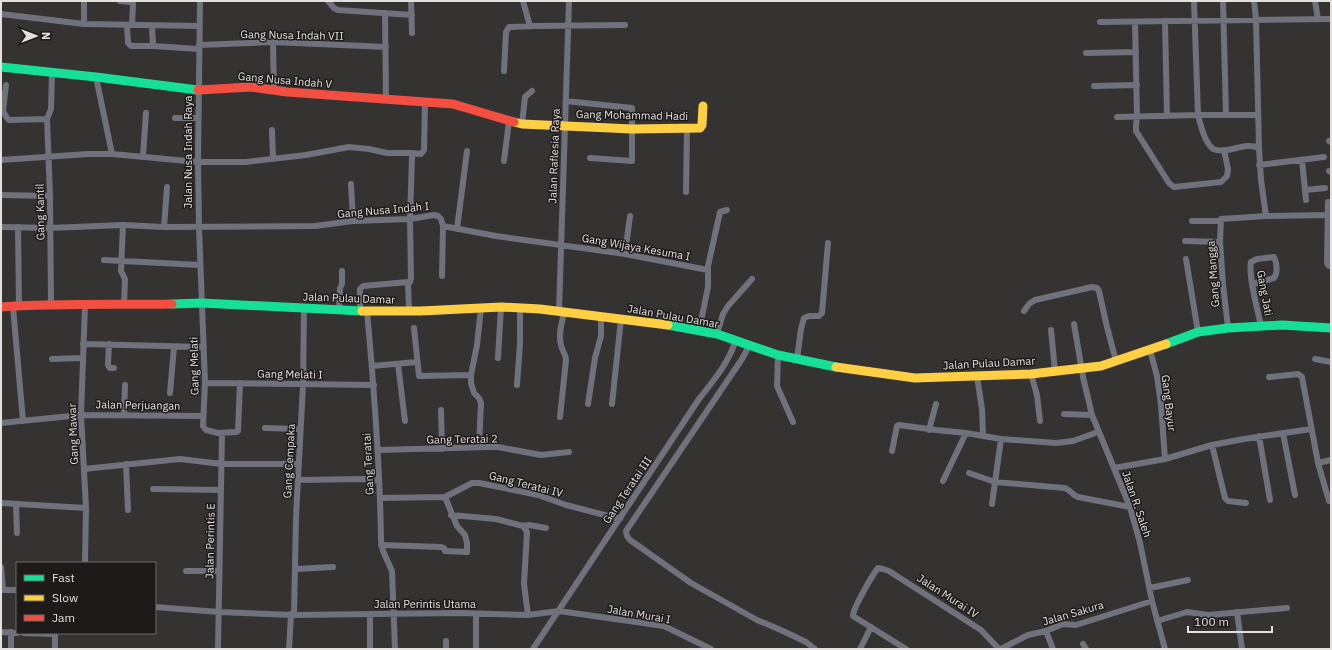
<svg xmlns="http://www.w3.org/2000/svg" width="1332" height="650" viewBox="0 0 1332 650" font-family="'IBM Plex Sans',sans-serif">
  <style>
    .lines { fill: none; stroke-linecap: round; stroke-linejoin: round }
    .street { stroke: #6f717c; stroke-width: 6 }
    .fast { stroke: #16e098; stroke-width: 9 }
    .slow { stroke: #ffcf43; stroke-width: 9 }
    .jam { stroke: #f24e42; stroke-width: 9 }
    .labels { text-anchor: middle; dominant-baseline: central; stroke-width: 3; stroke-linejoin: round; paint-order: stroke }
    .street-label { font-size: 11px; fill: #e3e0de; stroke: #1d1a19 }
  </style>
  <rect width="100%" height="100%" fill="#353331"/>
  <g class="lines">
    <!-- street -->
    <path class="street" d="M120,1L130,2L133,3L132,25
      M200,1L198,162L199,227L205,383L203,426L206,430L218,433L236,432L238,431L240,383
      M328,1L334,8L338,10L412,15
      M411,1L412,33
      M523,1L530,26
      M1194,1L1198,115C1201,126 1204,141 1213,149C1228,155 1244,141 1259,148L1261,180L1266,216
      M1223,1L1226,115
      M1254,1L1256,19L1259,148
      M1315,1L1318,19
      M385,13L386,100
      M1,14L84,24L199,26
      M1165,21L1167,116
      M1100,22L1331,19
      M1135,22L1137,116L1136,127V131L1169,183L1174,187L1221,182L1227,176L1228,169L1224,150
      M84,24V1
      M127,25L128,43L131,46H153
      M152,26L153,46L199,49
      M273,42L274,91
      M199,45L273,42L386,47
      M1086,53L1136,52
      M504,71L506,32L509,27L536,26L625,25
      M96,77L112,154
      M1094,86L1137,85
      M566,101L632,108V161L590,158
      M1,110L3,111L7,118L9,120L47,119
      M3,111L6,85
      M1117,117L1198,115H1258
      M175,118H198
      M522,124L525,97L532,91
      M272,130L273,159
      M1329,141L1331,142
      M143,156L146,113
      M1,160L88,154H112L198,162H246L306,155L349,147L369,149L387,153H412
      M1302,160L1306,200
      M504,161L509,121
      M1259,165L1324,157
      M1329,171L1331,172
      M351,184L353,221
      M1305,190L1325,188
      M686,192L687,129
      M1,195L50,196
      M1331,202H1328V203L1327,263L1329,266H1331
      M1192,221H1221
      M123,225L121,271L125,279L124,305
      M1,227L49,228L123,225L164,227L315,226L353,221L410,219L434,215L438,216L441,219L443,226L496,236L625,254L708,270
      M18,227L19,306
      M164,227L167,187
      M457,229L467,151
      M1185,241L1220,242
      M625,254L630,216
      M1186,259L1198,332
      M104,260L200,265
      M442,276L443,226
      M1253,284L1274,278C1278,273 1277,263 1274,257L1257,259L1251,262C1248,276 1258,311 1261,326
      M51,304L50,196L47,119L51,109L52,73
      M85,305L81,415L86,508L85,563
      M13,307L23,421
      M339,310L340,288L342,284V271
      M360,311V289L363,286L408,282
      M367,311C374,388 380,464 381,540L383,551L392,571L395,649
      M409,311L408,282H410L411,278L410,219L412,157V153L421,154L424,150L425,103
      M1024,311L1029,304L1035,300L1092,287L1097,288L1099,291L1107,327L1116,361
      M559,312L569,1
      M1074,324L1083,377L1092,415L1130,507L1140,543L1152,601L1165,649
      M414,328L419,376L471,375
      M1228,328L1223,284L1220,242L1221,219L1266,216L1327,215
      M1051,330L1055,371
      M699,331L708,287V266L720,212L727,210
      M717,334L723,314L728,306L752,279
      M83,344L204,347
      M109,344L108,365L110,368H114
      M749,346L742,359L626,531L627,536L630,540L691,583L757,620L783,631L806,642L815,649
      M1150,350L1157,376L1161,405L1165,459
      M778,355L777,386L793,422
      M498,358L501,307
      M52,359L83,358
      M797,359L801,329L804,318L809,316H819L822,313L828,243
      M1315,359L1331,362
      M398,364L405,421
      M372,366L417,362
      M1031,374L1037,395L1040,421
      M977,376L982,409L983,435
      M1269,377L1298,374L1302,377L1318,463L1329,501
      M205,383L374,385
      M517,385L520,343V308
      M170,393L174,347
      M588,404L595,358L601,336V317
      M612,404L621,319
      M441,410L442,449
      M1064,414L1092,415
      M124,415L125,385
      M560,417L566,360C566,354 562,351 561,345C558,334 562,323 564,312
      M1,423L81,415L203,416
      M265,428L300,429
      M929,430L936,404
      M1283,433L1295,495
      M1259,436L1270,500
      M1212,445L1225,498L1228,501L1246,503
      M479,447L481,403L479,398L474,393L471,383V375L477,345L481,308
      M378,450L490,447H498L541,455L569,452
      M892,451L897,426L899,425L936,430L966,433L1001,439L1056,443L1073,441L1098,432
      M1318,463L1331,460
      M126,464L128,510
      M1114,468L1165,459L1212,445L1244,439L1311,429
      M84,469L180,459L222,464H299
      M969,473L995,482L1064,488C1070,489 1072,495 1078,497L1130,507
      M298,480L365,479L379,481
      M943,481L966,433
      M153,489L220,490
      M380,498L445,497L472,483H479L538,495L566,505L620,519
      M1,503L86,508
      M16,504L17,533
      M992,504L1001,439
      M451,515L496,519L523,526L529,525L546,528
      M523,526L527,532L524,584L528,615
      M381,545L441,547L444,548L445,551L467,552V543L465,535L457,526L445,497
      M1,567L3,590
      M295,569L333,567
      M186,571H219
      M1150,588L1188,580
      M1,590H17
      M155,607L219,612L294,615L460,613L528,615L559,611L664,626L711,649
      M1237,612L1242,649
      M294,615L296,517L303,385L304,309
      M1157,621L1187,612L1208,615L1287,608
      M1046,631L1053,649
      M1,632L17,633
      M24,633L55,634
      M55,633V649
      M446,641V649
      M1083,644L1086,649
      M11,649V632
      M218,649L222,433
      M289,649L291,614
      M370,649V614
      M476,649V614
      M533,649L699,399C713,381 728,364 735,342
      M860,649L871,627
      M906,649L853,616C853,608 873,574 878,568L883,569L889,571L970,623L981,630L999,649
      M1001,649L1028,635L1046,631L1063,624L1076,625L1152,601"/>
    <!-- fast -->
    <path class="fast" d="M1,67L96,77L198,90
      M172,304L202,303L362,311
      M668,325L717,334L778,355L836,367
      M1166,344L1198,332L1228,328L1282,325L1331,328"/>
    <!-- slow -->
    <path class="slow" d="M514,122L522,124L632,129L700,128L702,125L703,106
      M362,311H421L501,307L540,309L668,325
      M836,367L915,378L1031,374L1101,366L1166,344"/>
    <!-- jam -->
    <path class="jam" d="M198,90L251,87L287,92L453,104L514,122
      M1,307C58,303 115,305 172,304"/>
  </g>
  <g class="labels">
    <!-- street labels -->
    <g class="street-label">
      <text transform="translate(292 35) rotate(1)">Gang Nusa Indah VII</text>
      <text transform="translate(285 80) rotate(5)">Gang Nusa Indah V</text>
      <text transform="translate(632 115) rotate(1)">Gang Mohammad Hadi</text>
      <text transform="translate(188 152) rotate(-90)">Jalan Nusa Indah Raya</text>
      <text transform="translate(554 156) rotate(-88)">Jalan Raflesia Raya</text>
      <text transform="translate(383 210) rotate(-5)">Gang Nusa Indah I</text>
      <text transform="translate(40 212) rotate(-91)">Gang Kantil</text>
      <text transform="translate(636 247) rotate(10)">Gang Wijaya Kesuma I</text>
      <text transform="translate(1213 274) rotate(-94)">Gang Mangga</text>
      <text transform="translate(1265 293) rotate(80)">Gang Jati</text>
      <text transform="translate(349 298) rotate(2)">Jalan Pulau Damar</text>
      <text transform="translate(673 316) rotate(10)">Jalan Pulau Damar</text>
      <text transform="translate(989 363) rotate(-3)">Jalan Pulau Damar</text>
      <text transform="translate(194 366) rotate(-91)">Gang Melati</text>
      <text transform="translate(290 374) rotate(1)">Gang Melati I</text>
      <text transform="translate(1169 403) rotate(83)">Gang Bayur</text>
      <text transform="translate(138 405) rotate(1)">Jalan Perjuangan</text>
      <text transform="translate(73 434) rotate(-92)">Gang Mawar</text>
      <text transform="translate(462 439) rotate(-1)">Gang Teratai 2</text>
      <text transform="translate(289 461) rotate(-87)">Gang Cempaka</text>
      <text transform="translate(368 464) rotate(-93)">Gang Teratai</text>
      <text transform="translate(526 484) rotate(14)">Gang Teratai IV</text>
      <text transform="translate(627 490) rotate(-56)">Gang Teratai III</text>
      <text transform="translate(1137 504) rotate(71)">Jalan R. Saleh</text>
      <text transform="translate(210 541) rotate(-89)">Jalan Perintis E</text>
      <text transform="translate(948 596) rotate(33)">Jalan Murai IV</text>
      <text x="425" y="604">Jalan Perintis Utama</text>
      <text transform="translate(1073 613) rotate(-16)">Jalan Sakura</text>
      <text transform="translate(639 614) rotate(10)">Jalan Murai I</text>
    </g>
  </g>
  <!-- border -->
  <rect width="1332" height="650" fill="none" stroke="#e3e0de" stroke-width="4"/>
  <!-- legend -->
  <rect x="16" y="562" width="140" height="72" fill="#1d1a19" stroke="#6c6968"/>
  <rect x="24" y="575" width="20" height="6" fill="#16e098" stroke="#6c6968"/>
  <text x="52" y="582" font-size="12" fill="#e3e0de">Fast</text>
  <rect x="24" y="595" width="20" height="6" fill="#ffcf43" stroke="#6c6968"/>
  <text x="52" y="602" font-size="12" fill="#e3e0de">Slow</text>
  <rect x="24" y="615" width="20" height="6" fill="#f24e42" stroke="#6c6968"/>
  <text x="52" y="622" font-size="12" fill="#e3e0de">Jam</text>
  <!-- north arrow -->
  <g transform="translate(36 36) rotate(90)" stroke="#1d1a19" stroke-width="3" paint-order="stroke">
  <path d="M0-3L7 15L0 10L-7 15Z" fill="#e3e0de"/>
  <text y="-6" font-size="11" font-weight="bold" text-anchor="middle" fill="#e3e0de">N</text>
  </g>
  <!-- scale -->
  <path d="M1188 626v6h84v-6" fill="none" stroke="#e3e0de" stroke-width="2"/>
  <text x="1194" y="626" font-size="12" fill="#e3e0de" stroke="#1d1a19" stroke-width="3" paint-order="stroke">100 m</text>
</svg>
